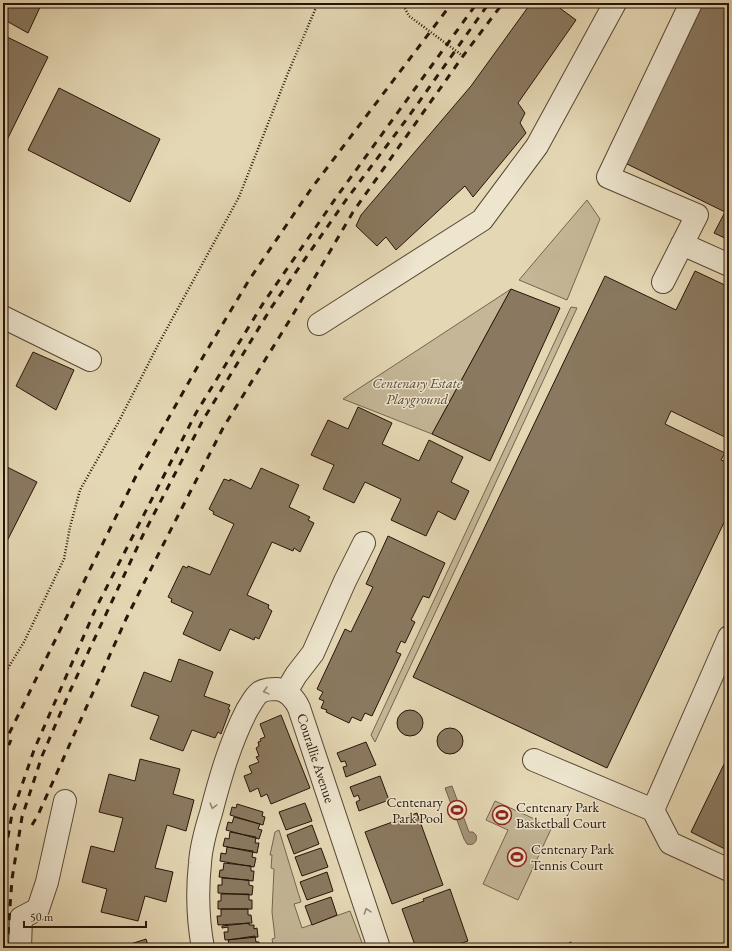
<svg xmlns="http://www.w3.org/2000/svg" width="732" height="951" viewBox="0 0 732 951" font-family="'EB Garamond',serif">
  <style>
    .green { fill: #c4b696; stroke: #76654e }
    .water { fill: #a49579; stroke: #72614b }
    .building { fill: #8a7960; stroke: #281407 }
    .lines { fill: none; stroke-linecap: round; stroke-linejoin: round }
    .minor-casing { stroke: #574532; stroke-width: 24 }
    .path { stroke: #281407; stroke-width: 2.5; stroke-dasharray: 1 2; stroke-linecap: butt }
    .minor { stroke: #ede5ce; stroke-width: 22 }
    .rail { stroke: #281407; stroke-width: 3; stroke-dasharray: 7 7; stroke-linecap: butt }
    .oneway { stroke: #948774 }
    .labels { text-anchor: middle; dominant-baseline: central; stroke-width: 3; stroke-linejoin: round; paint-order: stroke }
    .park-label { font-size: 14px; font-style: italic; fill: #574532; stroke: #ede5ce }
    .street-label { font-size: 14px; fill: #281407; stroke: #ede5ce }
    .poi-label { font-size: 14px; fill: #281407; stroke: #ede5ce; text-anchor: start }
  </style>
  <rect width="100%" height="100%" fill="#e4d7b3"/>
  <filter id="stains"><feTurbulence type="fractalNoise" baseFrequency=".005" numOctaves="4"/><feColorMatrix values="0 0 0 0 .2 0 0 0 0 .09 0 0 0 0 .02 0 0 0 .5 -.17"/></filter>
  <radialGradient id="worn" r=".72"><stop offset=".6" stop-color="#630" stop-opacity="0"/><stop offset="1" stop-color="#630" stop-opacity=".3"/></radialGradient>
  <!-- green -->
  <path class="green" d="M587,200L600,219L567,300L519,280Z
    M511,289L432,434L343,399L358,389Z
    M571,307L577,308L375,742L371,735Z
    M495,801L552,827L518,900L483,884L508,830L486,820Z
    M279,830L301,902L294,904L302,928L350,911L364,948H274L272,939L275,938L272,912L274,869L271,868L272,855H270L275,832Z"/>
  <!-- water -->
  <path class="water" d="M452,786L469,832H473L476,835C478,842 473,846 467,844L464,839L445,788Z"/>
  <!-- building -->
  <path class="building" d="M3,3H42L28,33L3,19Z
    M531,3H553L576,20L518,103L525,113L520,123L526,133L473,197L465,186L396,250L386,237L377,246L356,226L361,215L471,86Z
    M700,3H729V240L714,233L725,212L623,162Z
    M3,35L48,57L3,148Z
    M59,88L160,139L130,202L28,150Z
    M695,271L729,287V439L671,411L665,424L725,453L721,460L729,463V512L607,768L413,677L605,276L676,310Z
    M511,289L560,308L490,461L432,434Z
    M33,352L74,370L56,410L16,386Z
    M358,407L392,423L382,444L419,461L429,440L463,457L451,482L469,491L455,520L438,511L426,536L391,520L401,499L365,482L354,503L323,489L334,465L311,455L328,420L348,429Z
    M3,465L37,482L3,549Z
    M261,468L299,485L289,507L310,517L308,520L314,523L300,552L294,548L293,551L272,542L247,595L269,605L268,608L272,611L259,639L255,637L254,640L230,629L220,651L183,634L193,612L171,602L172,599L168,597L183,566L187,568L188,566L210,575L234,524L213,514L214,512L209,509L224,479L230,481V479L251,489Z
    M388,536L445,563L429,598L423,596L411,620L415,622L405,643L401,641L396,652L401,654L372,716L365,713L361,721L352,717L349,723L326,712L327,710L321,708L324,701L319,699L323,692L317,689L345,629L351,632L373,587L366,584Z
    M179,659L213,672L204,696L230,705L228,709L230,710L221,734L218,732L215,738L192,730L183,751L150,739L159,716L131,706L144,672L171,682Z
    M397 723a13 13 0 1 1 26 0a13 13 0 1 1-26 0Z
    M281,715L310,788L271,804L267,794L261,797L258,788L250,792L244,776L252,773L249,766L259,762L256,757L259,756L256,748L259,746L258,742L261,741L260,739L265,737L260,724Z
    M437 741a13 13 0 1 1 26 0a13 13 0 1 1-26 0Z
    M366,742L376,765L346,777L343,767L347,766L345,761L341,762L337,753Z
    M729,754V851L691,832Z
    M140,759L180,769L173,794L194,800L186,831L167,825L155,868L173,872L166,902L145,896L138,921L101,912L107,889L82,882L91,846L114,852L123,818L99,812L109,774L135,781Z
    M380,776L389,800L359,811L356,802L360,800L358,795L354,797L350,787Z
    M305,803L312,821L286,830L279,812Z
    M237,804L263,812L262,816L265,817L263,825L230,815L232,807L236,808Z
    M417,813L443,885L392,904L365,832Z
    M234,817L260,824L258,829L262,830L259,839L226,830L228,822L232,823Z
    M312,825L319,844L294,854L287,835Z
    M230,832L256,837L255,843H259L257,853L223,846L225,838L229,839Z
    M227,847L253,851L252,857L256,858L254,867L220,861L221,853L226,854Z
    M321,848L328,867L302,876L295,857Z
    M224,863L251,866V871H254L253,881L219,877L220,870H223Z
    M327,872L333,891L307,900L300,882Z
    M222,878L249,880V885L253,886L252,895L218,893V885H222Z
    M450,889L468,941L448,948H416L402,909L424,901L423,899Z
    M221,894H249V900H252V909H218V901H221Z
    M331,897L337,915L312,925L305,906Z
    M221,909H248V915H251L252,923L218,925L217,916H221Z
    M249,923V925H254V929L257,928L258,937L225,940L224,932H228V927L222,928V926Z
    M255,936L256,942H259L260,948H227H230L228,940Z
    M146,939L149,948H118Z"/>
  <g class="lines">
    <defs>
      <path id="minor" d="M682,244L729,265
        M663,282L697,215L608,177L691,3
        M3,317L90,360
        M319,324L482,220L537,146L615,3
        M286,692L296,675L313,653L345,581L364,543
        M534,760L653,810L729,637
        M653,810L670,843L729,870
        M20,948L21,918L38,909L47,882L65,801
        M203,948C198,921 197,891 200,863C201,846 206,829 211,813C220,778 230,743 247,710C251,704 254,697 259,693C264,689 271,689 277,689C287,690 295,699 299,708L379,948"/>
    </defs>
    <!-- minor casing -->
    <use href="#minor" class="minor-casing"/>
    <!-- path -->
    <path class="path" d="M402,3L409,16L463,56
      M3,676L24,642L64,559L70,527L80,490L118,423L159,343L239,197L288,73L318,3
      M570,942L573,948"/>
    <!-- minor -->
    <use href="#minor" class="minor"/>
    <!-- rail -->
    <path class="rail" d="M3,746L138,472L203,357L249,280L311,189L452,3
      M3,758L11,740
      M32,825L38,815L126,619L164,543L223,428L291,318L353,212L463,56L503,3
      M3,865L12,814L34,750L96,608L196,413L264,302L338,195L477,3
      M7,948L12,879L22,817L42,756L70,691L143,535L203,420L271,308L346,200L409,116L489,3"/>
  </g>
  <!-- one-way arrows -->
  <defs><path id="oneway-chevron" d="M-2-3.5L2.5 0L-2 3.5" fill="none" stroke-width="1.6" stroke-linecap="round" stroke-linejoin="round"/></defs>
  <g class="oneway">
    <use href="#oneway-chevron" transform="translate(266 691) rotate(165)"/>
    <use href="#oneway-chevron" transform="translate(213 806) rotate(105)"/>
    <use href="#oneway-chevron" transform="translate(367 911) rotate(-108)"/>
  </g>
  <!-- icons -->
  <defs>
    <symbol id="stadium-ring" viewBox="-11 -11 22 22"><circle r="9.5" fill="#ede5ce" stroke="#8f2418" stroke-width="1.5"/><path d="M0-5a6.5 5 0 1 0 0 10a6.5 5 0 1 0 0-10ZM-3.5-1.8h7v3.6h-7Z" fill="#8f2418"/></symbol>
  </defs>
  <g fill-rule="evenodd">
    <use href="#stadium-ring" x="446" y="799" width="22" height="22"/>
    <use href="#stadium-ring" x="491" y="804" width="22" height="22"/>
    <use href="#stadium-ring" x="506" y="846" width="22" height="22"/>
  </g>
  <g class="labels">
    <!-- park labels -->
    <g class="park-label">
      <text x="417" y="383">Centenary Estate<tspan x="417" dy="16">Playground</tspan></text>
    </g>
    <!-- street labels -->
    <g class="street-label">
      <text transform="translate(316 758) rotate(72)">Courallie Avenue</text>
    </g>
    <!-- poi labels -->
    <g class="poi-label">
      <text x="443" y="802" text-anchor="end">Centenary<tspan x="443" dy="16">Park Pool</tspan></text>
      <text x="516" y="807">Centenary Park<tspan x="516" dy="16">Basketball Court</tspan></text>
      <text x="531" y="849">Centenary Park<tspan x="531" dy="16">Tennis Court</tspan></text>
    </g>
  </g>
  <!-- margin -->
  <rect width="732" height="951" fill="none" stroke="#e4d7b3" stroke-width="16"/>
  <rect x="4" y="4" width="724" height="943" fill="none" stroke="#281407" stroke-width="2"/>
  <rect x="8" y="8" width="716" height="935" fill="none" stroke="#281407"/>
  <!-- scale -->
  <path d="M24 921v6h122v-6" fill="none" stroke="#281407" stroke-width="2"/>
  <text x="30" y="921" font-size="12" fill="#281407" stroke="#ede5ce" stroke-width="3" paint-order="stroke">50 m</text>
  <rect width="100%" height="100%" filter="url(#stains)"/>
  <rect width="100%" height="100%" fill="url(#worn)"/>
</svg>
